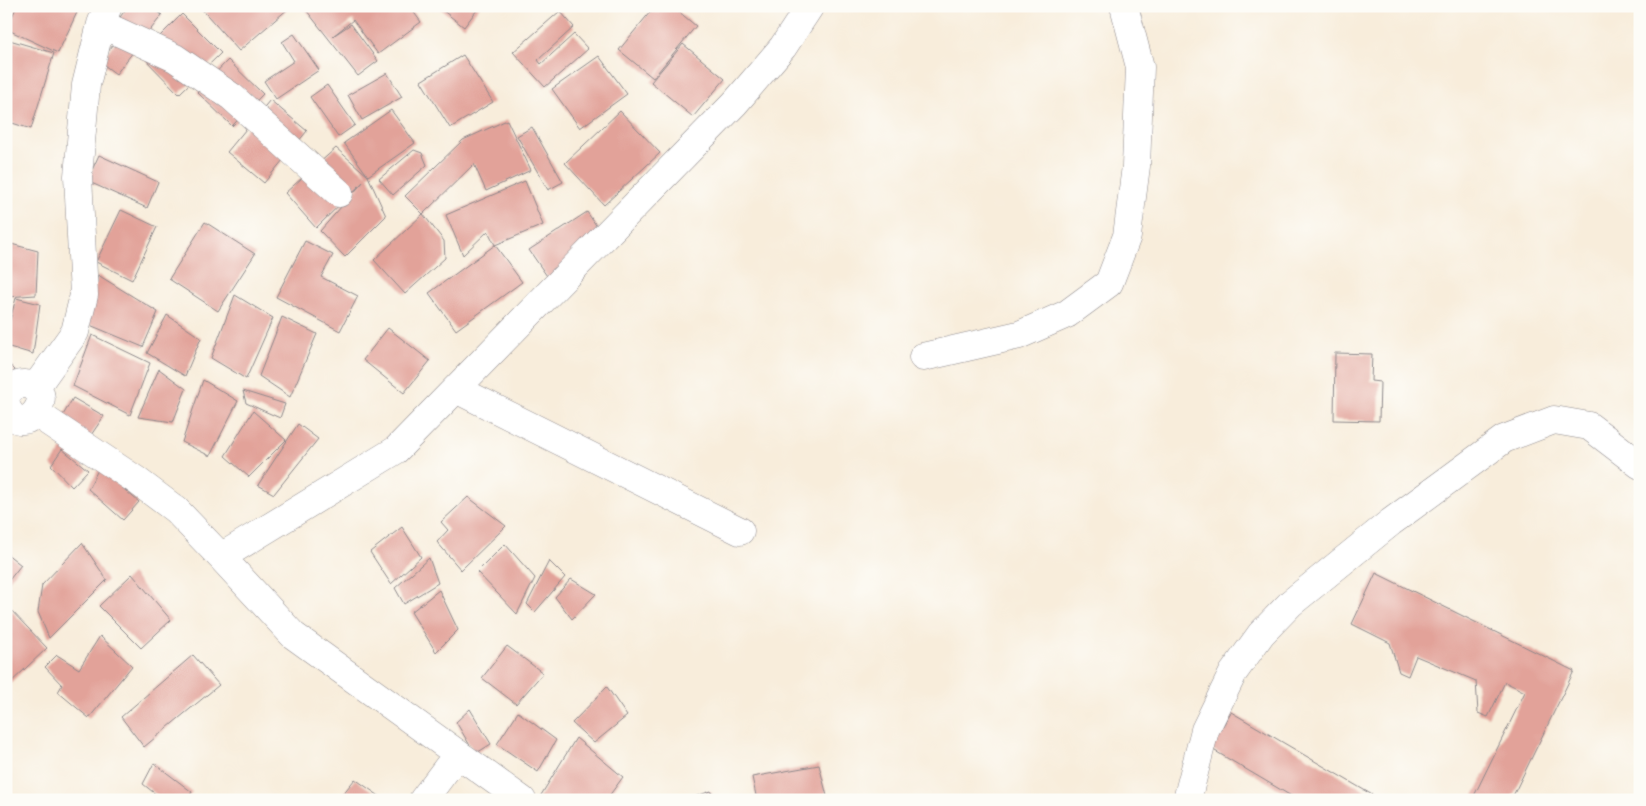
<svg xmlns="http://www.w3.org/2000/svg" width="1646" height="806" viewBox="0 0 1646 806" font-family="Vollkorn,serif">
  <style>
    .building { fill: #e2a299 }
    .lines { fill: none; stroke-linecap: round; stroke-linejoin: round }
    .minor-casing { stroke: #8d888b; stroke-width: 29 }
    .minor { stroke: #fff; stroke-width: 28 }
  </style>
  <rect width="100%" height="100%" fill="#fdfcf7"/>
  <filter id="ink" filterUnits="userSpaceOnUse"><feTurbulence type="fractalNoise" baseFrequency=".02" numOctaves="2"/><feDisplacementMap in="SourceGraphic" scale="10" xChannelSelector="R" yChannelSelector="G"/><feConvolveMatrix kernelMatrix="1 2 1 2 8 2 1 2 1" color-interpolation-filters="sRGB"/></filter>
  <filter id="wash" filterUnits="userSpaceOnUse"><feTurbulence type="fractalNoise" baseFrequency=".0096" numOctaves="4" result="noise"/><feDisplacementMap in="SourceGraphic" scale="20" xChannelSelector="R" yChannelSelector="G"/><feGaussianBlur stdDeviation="1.12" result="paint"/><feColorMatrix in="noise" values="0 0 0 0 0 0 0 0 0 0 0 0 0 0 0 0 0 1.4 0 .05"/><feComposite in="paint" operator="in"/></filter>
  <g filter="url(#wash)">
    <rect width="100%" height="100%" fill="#f8eddb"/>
    <g id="blocks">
      <!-- building -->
      <path class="building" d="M17,6H80L58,53L6,29Z
        M128,6H151L162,15L116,74L100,62L127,27L118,20Z
        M199,6H286L284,8H289L239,51Z
        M303,6H364L366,9L369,6H409L421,22L378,54L353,20L333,36L351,24L378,61L358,76Z
        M437,6H480L464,27Z
        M655,6H672L696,26L653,78L619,50Z
        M560,11L574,27L538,60L541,64L574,34L588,49L545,87L513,52Z
        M182,14L221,53L179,94L141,55Z
        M294,34L319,70L276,99L264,81L294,61L282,42Z
        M6,39L54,53L31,129L6,121V81L9,71L6,70Z
        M683,44L725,79L693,117L651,82Z
        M463,55L493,102L450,128L421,81Z
        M599,56L627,94L580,128L552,89Z
        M228,60L263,94L232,126L197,92Z
        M387,73L402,97L362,120L348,95Z
        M327,85L355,125L338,137L310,97Z
        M270,100L307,131L264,183L227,152Z
        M391,110L415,143L368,176L344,143Z
        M620,111L660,153L604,205L565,163Z
        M507,120L531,170L486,191L474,164L423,214L405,196L463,140Z
        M532,127L563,182L548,190L517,136Z
        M336,148L368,176L386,216L345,257L320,231L364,181L316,228L285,193Z
        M414,150L422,153L427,165L393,195L379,179Z
        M99,155L158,182L147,208L87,181Z
        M525,181L543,225L495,245L522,282L456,330L429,293L495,245L488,231L463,255L446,215Z
        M121,210L157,227L132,280L96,262Z
        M587,212L609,244L551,282L529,250Z
        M423,214L444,241L445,258L405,294L374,260Z
        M205,222L255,254L218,311L169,279Z
        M305,241L333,255L321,277L358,296L340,331L276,297Z
        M11,244L38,251L36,295L6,297V276Z
        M98,275L158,312L143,347L85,323Z
        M235,295L273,318L246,379L211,358Z
        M16,298L40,304L33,354L6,346V334Z
        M167,315L201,338L185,376L147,353Z
        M282,317L317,334L290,397L259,376Z
        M388,328L430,361L404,393L363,360Z
        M92,335L150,363L130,415L73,386Z
        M1335,353L1372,354L1371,381L1380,382L1379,421L1334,420Z
        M6,361L15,370L6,380Z
        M159,369L186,389L173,422L138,417Z
        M203,380L238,401L210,456L182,442Z
        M243,391L285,404L280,418L246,403Z
        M73,398L104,416L89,438L62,417Z
        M253,411L286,440L249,477L225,456Z
        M298,424L318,439L274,494L258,485Z
        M62,449L88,470L72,487L51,465Z
        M99,468L139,502L123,520L88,489Z
        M468,497L506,526L461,570L437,542L448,530L441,522Z
        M402,527L421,557L391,584L370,552Z
        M82,543L107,580L49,638L38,612L42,585Z
        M505,544L535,578L517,614L477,572Z
        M6,553L21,565L6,584Z
        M429,558L438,583L404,604L395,588Z
        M549,561L565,577L535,612L527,604Z
        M1376,573L1574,671L1511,800H1472L1525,692L1505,682L1488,717L1478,713L1476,681L1416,656L1408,676L1399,672L1390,643L1352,624Z
        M132,574L171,620L141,648L99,606Z
        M571,579L596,594L572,619L555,597Z
        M439,590L458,630L436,652L411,612Z
        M8,607L47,648L7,686L6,609Z
        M100,636L132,666L89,718L58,692L62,685L45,667L57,655L79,669Z
        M507,646L543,673L516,704L482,678Z
        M193,655L219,685L144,747L121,717Z
        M607,687L627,716L594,743L572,723Z
        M470,709L491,744L475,754L456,722Z
        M518,712L556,740L538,772L497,744Z
        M1231,712L1381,800H1298L1210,748Z
        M576,738L623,777L606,800H538Z
        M154,763L192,792L187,800H163L143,784Z
        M819,765L828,800H757L752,777Z
        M355,779L385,800H338Z
        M711,791L714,800H695L694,797Z"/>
    </g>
  </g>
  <g filter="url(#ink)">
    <use href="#blocks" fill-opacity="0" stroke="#8d888b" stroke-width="1"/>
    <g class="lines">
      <defs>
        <path id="minor" d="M101,24L175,58L232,97L339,193
          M923,357L1019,335L1067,314L1109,283L1127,236L1136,166L1140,67L1124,6
          M35,388L75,332L84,295L78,176L86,85L101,24L108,6
          M456,389L740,531
          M6,396C11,388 15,384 24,384C63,386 24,447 6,406
          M37,414L136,480L176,510L221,557L396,450L735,103L783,47L810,6
          M221,557L293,635L522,800
          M423,800L457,755
          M1187,800L1205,730L1233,673L1261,634L1291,603L1391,522L1504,439L1554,420L1589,426L1640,465"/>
      </defs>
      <!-- minor casing -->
      <use href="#minor" class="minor-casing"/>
      <!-- minor -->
      <use href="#minor" class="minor"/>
    </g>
  </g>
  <!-- margin -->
  <rect width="1646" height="806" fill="none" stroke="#fdfcf7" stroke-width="25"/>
</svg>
